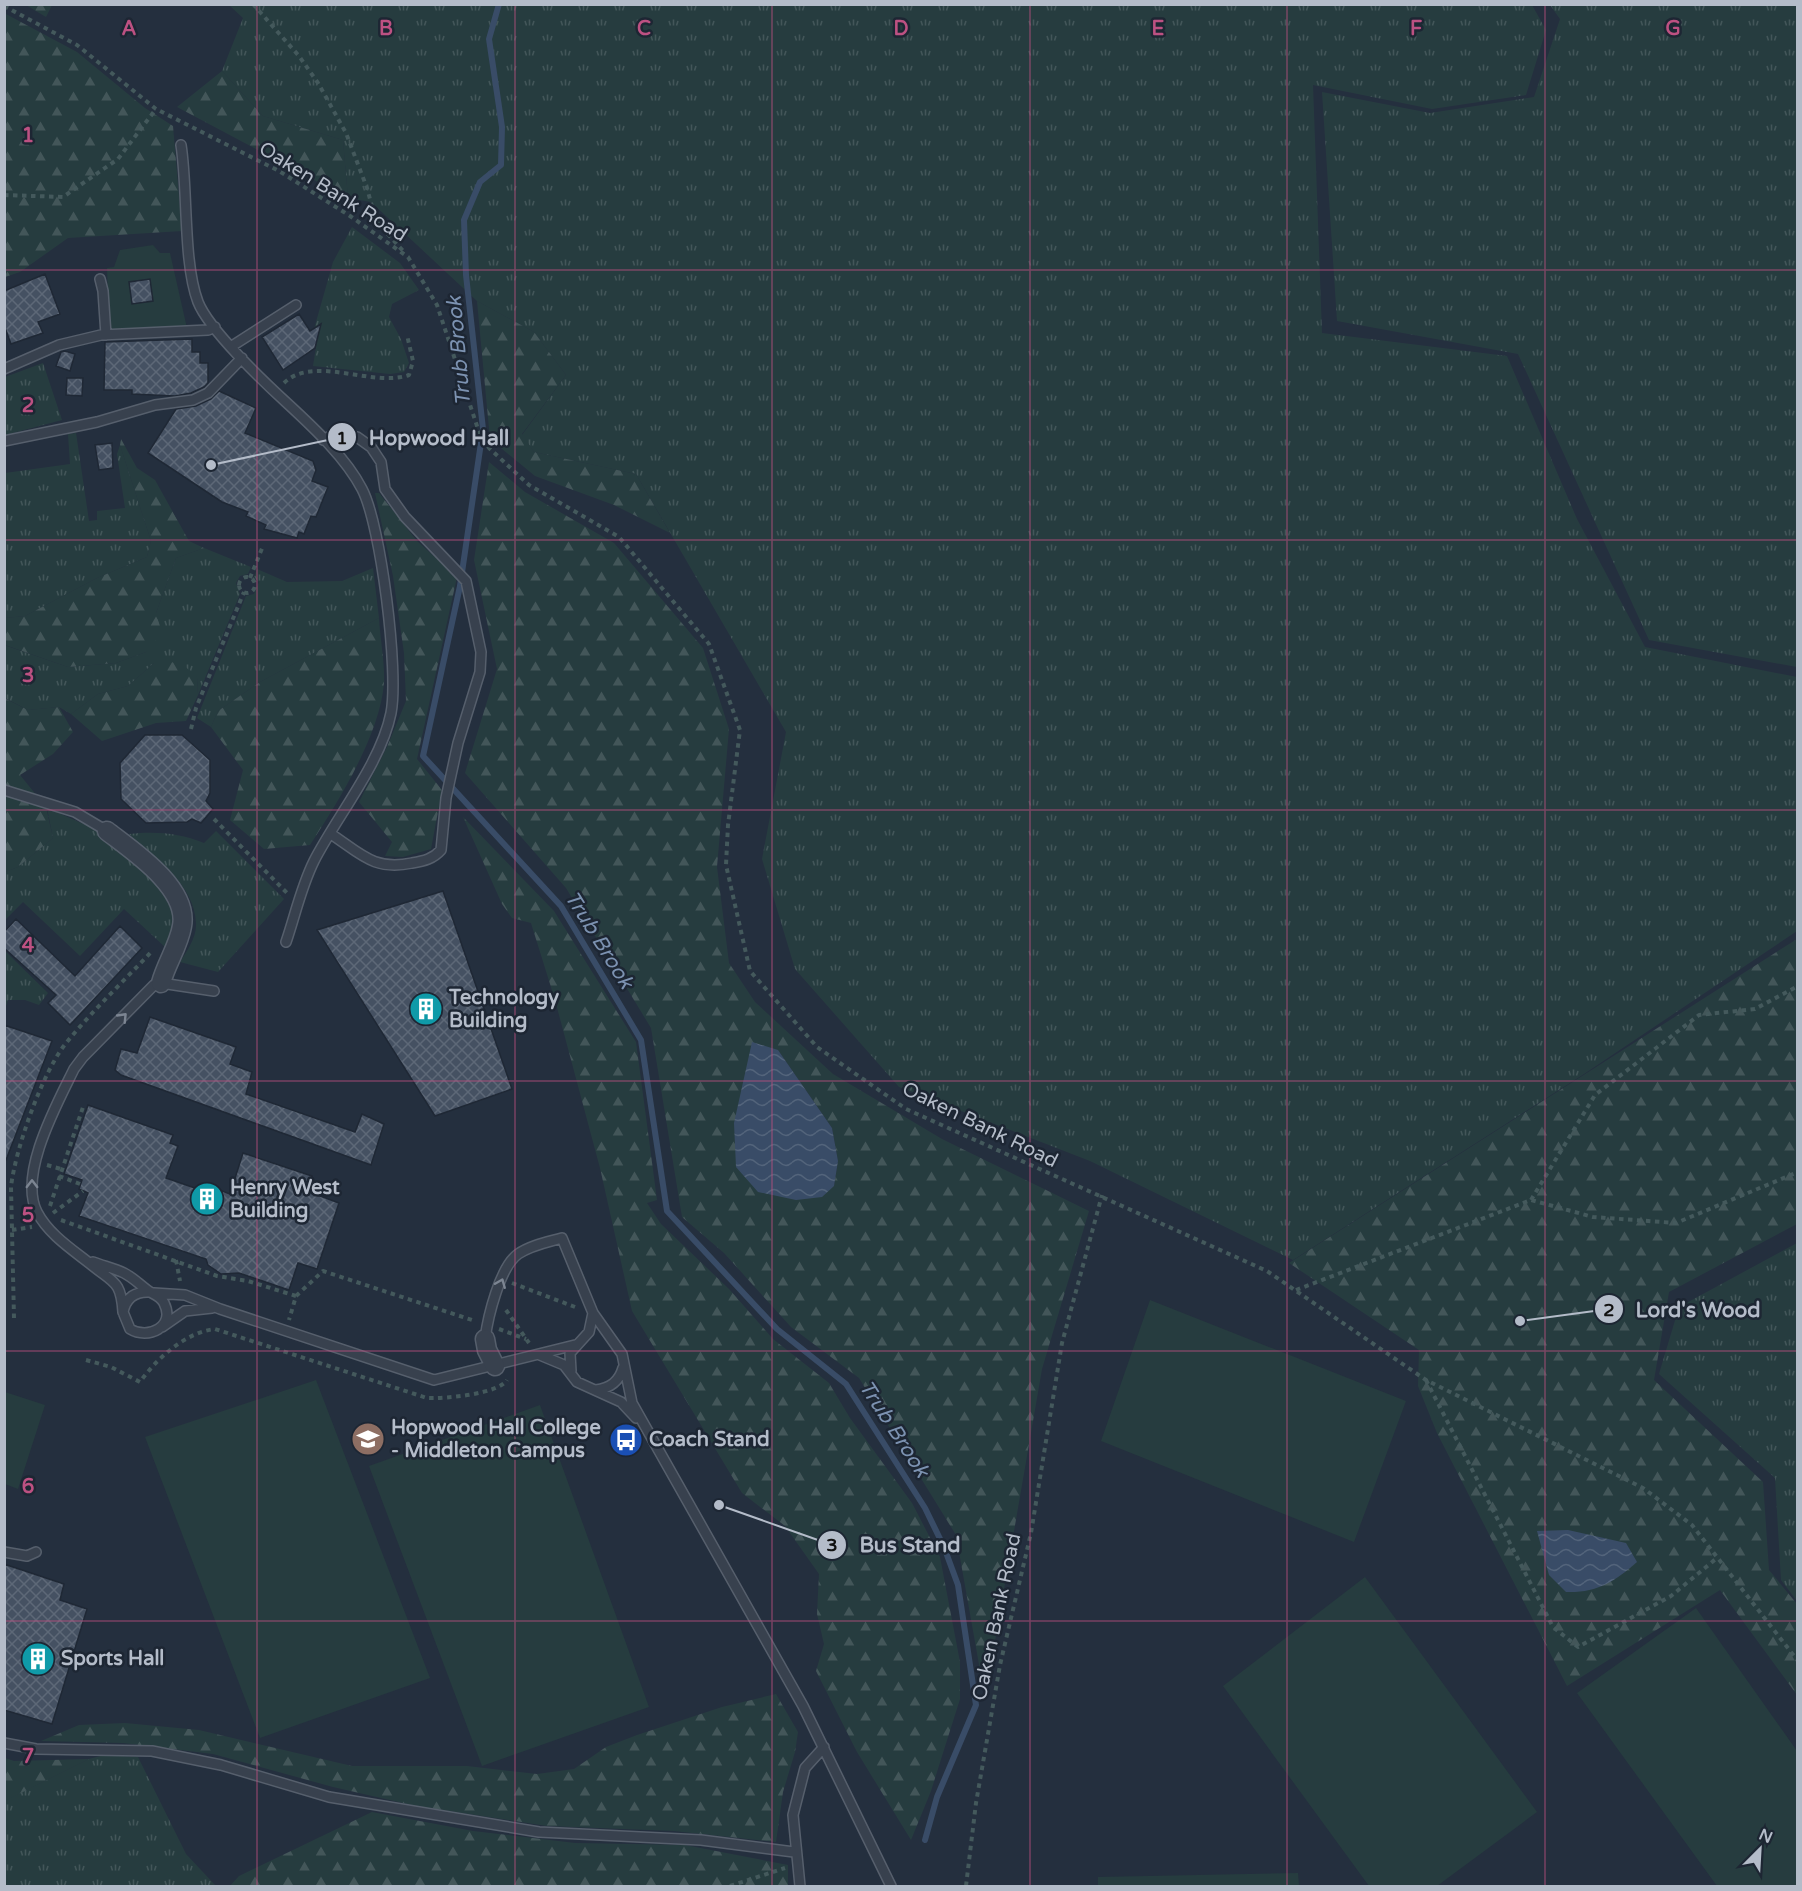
<svg xmlns="http://www.w3.org/2000/svg" width="1802" height="1891" viewBox="0 0 1802 1891" font-family="'Varela Round',sans-serif">
  <style>
    .grass { fill: url(#grass-tufts) }
    .forest { fill: url(#forest-firs); fill-rule: evenodd }
    .garden { fill: #263c3f }
    .water { fill: url(#water-waves) }
    .lines { fill: none; stroke-linecap: round; stroke-linejoin: round }
    .stream { stroke: #394c67; stroke-width: 6 }
    .building { fill: url(#building-cross-hatch); stroke: #1f2835; stroke-width: 1.5 }
    .lane-casing { stroke: #565f6c; stroke-width: 12 }
    .street-casing { stroke: #565f6c; stroke-width: 21 }
    .path { stroke: #44595c; stroke-width: 4; stroke-dasharray: 4.5 4.5; stroke-linecap: butt }
    .lane { stroke: #38414e; stroke-width: 9 }
    .street { stroke: #38414e; stroke-width: 18 }
    .oneway { stroke: #7c8592 }
    .grid { fill: none; stroke: #bd5182; stroke-width: 1.5; stroke-opacity: 0.55 }
    .labels { text-anchor: middle; dominant-baseline: central; stroke-width: 5; stroke-linejoin: round; paint-order: stroke }
    .street-label { font-size: 20px; fill: #b4bcc9; stroke: #1d2633 }
    .poi-label { font-size: 20px; font-weight: bold; fill: #b4bcc9; stroke: #1d2633; text-anchor: start }
    .water-label { font-size: 21px; font-style: italic; fill: #7c92b1; stroke: #1d2633 }
    .grid-label { font-size: 20px; text-anchor: middle; font-weight: bold; fill: #bd5182; stroke: #1d2633; stroke-width: 5; stroke-linejoin: round; paint-order: stroke }
    .leader { fill: none; stroke: #b4bcc9; stroke-width: 2 }
    .callout-dot { fill: #b4bcc9; stroke: #1d2633; stroke-width: 2 }
    .mark-label { font-size: 18px; text-anchor: middle; font-weight: bold; fill: #111 }
    .callout-label { font-size: 21px; text-anchor: middle; font-weight: bold; fill: #b4bcc9; stroke: #1d2633; stroke-width: 5; stroke-linejoin: round; paint-order: stroke }
  </style>
  <defs>
    <pattern id="grass-tufts" width="24" height="20" patternUnits="userSpaceOnUse" patternTransform="scale(1.5)"><rect width="24" height="20" fill="#263c3f"/><path d="M3 7l-1-3M5 7V3M7 7l1-3M15 17l-1-3M17 17v-4M19 17l1-3" fill="none" stroke="#435659"/></pattern>
    <pattern id="forest-firs" width="22" height="20" patternUnits="userSpaceOnUse" patternTransform="scale(1.5)"><rect width="22" height="20" fill="#263c3f"/><path d="M5 1l3.5 6h-7zM16 11l3.5 6h-7z" fill="#435659"/></pattern>
    <pattern id="water-waves" width="16" height="10" patternUnits="userSpaceOnUse" patternTransform="scale(1.5)"><rect width="16" height="10" fill="#394c67"/><path d="M0 5q4-4 8 0t8 0" fill="none" stroke="#53647b"/></pattern>
    <pattern id="building-cross-hatch" width="8" height="8" patternUnits="userSpaceOnUse" patternTransform="scale(1.5)"><rect width="8" height="8" fill="#455162"/><path d="M0 0l8 8M0 8l8-8" fill="none" stroke="#5d6877"/></pattern>
  </defs>
  <rect width="100%" height="100%" fill="#242f3e"/>
  <!-- grass -->
  <path class="grass" d="M229,5H1532L1546,30L1526,95L1432,109L1313,85L1322,333L1507,356L1577,519L1645,647L1797,677V931L1584,1074L1293,1260L1090,1161L899,1087L795,969L762,859L786,732L636,474L534,452L522,435L566,375L534,332L477,301L371,202L348,198L343,140L263,116L222,71L243,18Z
    M1550,5H1797V667L1649,640L1518,354L1337,321L1322,92L1430,113L1534,97L1560,19Z
    M352,227L400,263L419,290L392,304L389,317L401,339L409,363L404,372L390,374L313,366L318,335L314,329L333,262Z
    M43,363L62,420L5,435V377Z
    M76,433L89,521L97,520V511L125,508L117,454L120,445L151,541L147,557L97,578L25,616L5,618V473L70,464L68,434Z
    M204,548L251,567L248,574L240,576L236,583L240,594L198,695L197,677L154,663L128,686L98,694L71,714L59,707L28,710L5,698L4,645L68,667L116,663L146,652L156,613L176,558Z
    M373,568L379,618L260,682L218,711L211,727L197,718L246,596L254,594L259,582L254,577L257,569L287,582L342,581Z
    M47,808L104,833L173,897L174,931L165,947L124,909L80,956L23,902L5,920V872L18,867L53,838Z
    M216,831L284,899L218,972L180,962C187,951 197,937 196,923C195,885 155,858 129,834C156,831 179,833 204,843Z
    M5,951L48,993L39,1005L25,1000H8L5,1009Z
    M1797,1243V1601L1781,1580L1775,1478L1659,1374L1679,1307Z
    M104,1755L138,1757L186,1854L216,1886H5L4,1801L89,1759Z"/>
  <!-- forest -->
  <path class="forest" d="M26,5H52L46,17Z
    M4,13L77,52L145,108L173,126L182,231L68,238L20,272L5,277Z
    M222,71L263,116L343,140L348,198L177,107Z
    M477,301L534,332L566,375L522,434L534,452L636,474L670,533L614,505L535,476L490,439Z
    M121,439L137,468L155,480L189,541L204,548L176,558L156,613L162,633L146,652L116,663L68,667L5,645V618L25,616L97,578L147,557L151,541L120,445Z
    M489,462L525,492L614,543L703,648L729,729L717,867L729,963L755,1002L833,1074L942,1139L1089,1211L1042,1369L990,1670H980L956,1535L859,1378L791,1327L724,1253L682,1217L651,1028L566,888L465,773L497,669L474,560ZM778,1050L832,1128L838,1161L834,1186Z
    M375,493H379L417,541L457,577L417,759L442,790L431,849L403,857L385,856L392,842L359,802L387,747L406,701L404,653L393,576Z
    M379,618C380,639 385,662 384,683C380,735 338,802 310,845L264,849L230,820L243,770L211,727L218,711L260,682Z
    M180,662L197,677L198,695L186,721L156,723L102,741L71,714L98,694L128,686L154,663Z
    M4,698L28,710L59,707L73,732L53,754L20,775L46,807L53,838L18,867L5,872Z
    M463,817L554,911L636,1042L657,1200L647,1203L661,1224L729,1289L773,1339L829,1383L850,1418L912,1503L940,1557L960,1662V1699L931,1791L911,1840L857,1752L816,1671L824,1644L817,1614L819,1574L785,1526L742,1493L632,1311L600,1168L555,1000L531,923L512,918L502,904Z
    M1797,939V1224L1669,1292L1654,1380L1763,1482L1769,1570L1797,1604V1695L1720,1590L1567,1686L1437,1433L1418,1386L1419,1350L1289,1263Z
    M776,1694L798,1732L795,1752L783,1792L776,1842L674,1831L547,1826L416,1806L333,1787L213,1754L123,1743L41,1741L79,1725L125,1723L199,1730L352,1766H467L537,1774L574,1769L606,1747L637,1735L722,1707Z
    M5,1758L14,1761L89,1759L5,1801Z
    M372,1812L473,1831L575,1843L685,1845L788,1865V1886H230L239,1876Z"/>
  <!-- garden -->
  <path class="garden" d="M153,245L160,253H170L187,328L109,329L107,268L114,267L120,250Z
    M1150,1300L1406,1401L1354,1542L1101,1441Z
    M316,1380L430,1678L260,1738L145,1437Z
    M5,1392L45,1405L18,1489L5,1484Z
    M540,1405L649,1707L482,1766L369,1466Z
    M1365,1577L1537,1812L1437,1886H1369L1223,1686Z
    M1696,1608L1797,1751V1886H1717L1577,1693Z
    M1298,1873L1299,1886H1098V1877Z"/>
  <!-- water -->
  <path class="water" d="M752,1042L778,1050L832,1128L838,1161L834,1186L822,1197L796,1200L758,1192L736,1167L734,1123Z
    M1568,1530L1626,1543L1637,1562C1614,1582 1597,1593 1566,1592L1549,1575L1537,1531Z"/>
  <g class="lines">
    <!-- stream -->
    <path class="stream" d="M499,4L489,39L502,127L501,165L480,182L464,220L466,275L483,429L460,586L423,756L561,906L641,1040L667,1211L777,1329L846,1384L925,1508L944,1547L958,1585L976,1705L937,1797L925,1840"/>
  </g>
  <!-- building -->
  <path class="building" d="M45,274L60,314L38,322L43,333L11,344L4,325V291Z
    M150,279L153,301L132,304L129,282Z
    M299,314L310,331L321,324L315,348L283,370L262,337Z
    M192,339V352H200V363H208V383L204,387L191,393L175,396L132,394V390H104L105,342Z
    M65,351L75,354L70,371L56,366L61,352Z
    M67,378H83L82,396L66,395Z
    M219,391L256,408L245,433L313,461L316,470L312,481L328,487L316,517L311,516L304,534L299,532L297,538L264,529L266,525L246,516L248,512L222,502L148,453L176,409L196,406L211,399Z
    M112,443L113,468L99,470L95,445Z
    M145,735H182L210,760V793L206,801L213,809L201,823L192,819L187,822L146,823L121,799L120,763Z
    M443,891L512,1089L435,1116L317,930Z
    M16,919L75,976L120,926L142,948L70,1025L48,1003L56,995L4,948V932Z
    M150,1017L236,1047L230,1064L252,1072L246,1094L355,1132L362,1114L384,1124L371,1165L121,1075L115,1070L121,1049L137,1053Z
    M4,1025L52,1041L6,1160H4Z
    M88,1105L173,1135L170,1143L178,1146L166,1178L215,1195L217,1189L230,1194L243,1153L312,1176L307,1191L339,1203L317,1269L298,1263L289,1290L239,1273L221,1274L208,1265L206,1259L79,1216L88,1193L79,1189L82,1180L64,1174Z
    M4,1564L64,1584L60,1600L87,1609L52,1724L4,1710Z"/>
  <g class="lines">
    <defs>
      <path id="lane" d="M181,145C188,189 183,263 198,302C209,330 265,383 288,404C314,428 346,458 362,489C381,525 399,672 391,713C381,763 337,816 314,861C301,887 295,916 286,942
        M100,279L103,291L106,335
        M232,346L296,305
        M4,369L59,345L101,335L208,330L215,327
        M323,440L338,432L357,437L371,447L381,462L385,489L405,517L466,581L481,652L480,672L458,743L446,798L441,850C433,859 424,861 412,863C374,871 361,854 331,834
        M4,441L97,422L155,405L193,400L208,393L242,358
        M4,790L75,812L107,831
        M93,1262C103,1266 114,1268 124,1273C134,1278 141,1286 150,1292C156,1295 161,1297 164,1303C176,1327 148,1340 130,1329L123,1312C126,1297 136,1291 150,1292
        M154,1293L185,1295L220,1309L434,1380L575,1345
        M123,1312C121,1281 114,1283 93,1266C73,1250 49,1235 37,1212C18,1174 57,1104 74,1069L83,1057L154,985L161,983L214,991
        M162,1327L185,1311L212,1308
        M485,1339C488,1316 500,1267 518,1254C531,1245 548,1242 562,1238L593,1313L622,1354L632,1403L803,1706L891,1886
        M540,1355L564,1365L577,1382L621,1402L636,1418
        M571,1371L570,1353L589,1332L593,1313
        M596,1390C610,1388 619,1382 623,1368
        M4,1552L27,1556L36,1552
        M4,1743L36,1749L152,1751L221,1765L329,1797L539,1832L701,1840L794,1852
        M800,1886L793,1815L805,1768L824,1747"/>
      <path id="street" d="M107,831C133,851 189,888 182,926C179,945 166,964 161,983
        M485,1339L487,1350L495,1366"/>
    </defs>
    <!-- lane casing -->
    <use href="#lane" class="lane-casing"/>
    <!-- street casing -->
    <use href="#street" class="street-casing"/>
    <!-- path -->
    <path class="path" d="M253,4L299,56L318,83L346,133L367,188L376,221L404,252
      M4,6L77,45L156,109L279,171L350,216L408,257L437,305L479,432L489,448L529,485L619,537L709,644L740,730L728,825L726,865L750,971L817,1047L906,1109L1267,1271L1426,1380L1643,1488L1692,1525L1798,1661
      M4,195L63,197L118,159L156,109
      M284,383C314,354 372,388 409,375L413,361L407,335
      M239 585a8 8 0 1 1 16 0a8 8 0 1 1-16 0Z
      M250,578L263,546
      M191,729L196,708L244,592
      M214,819L287,893
      M47,1165L61,1169
      M59,1176L80,1184
      M1531,1200L1595,1095L1699,1015L1755,1009L1798,986
      M50,1206L84,1104
      M53,1213L83,1191
      M61,1220L217,1276L248,1281L296,1296L289,1320
      M12,1230L32,1227
      M176,1260L180,1281
      M512,1283L575,1307
      M1296,1290L1531,1200L1593,1217L1676,1223L1798,1172
      M296,1296L323,1271L475,1321
      M506,1310L529,1343
      M14,1318L11,1187C15,1150 43,1070 67,1042C93,1010 124,981 152,951
      M499,1329L526,1339
      M86,1360L111,1367L140,1382C156,1359 186,1332 215,1329L427,1398C443,1399 499,1394 507,1380
      M1426,1380L1553,1627L1578,1647L1671,1596L1717,1558
      M730,1886L785,1868
      M966,1886L976,1803L1000,1665L1031,1533L1062,1343L1102,1195"/>
    <!-- lane -->
    <use href="#lane" class="lane"/>
    <!-- street -->
    <use href="#street" class="street"/>
  </g>
  <!-- one-way arrows -->
  <defs><path id="oneway-chevron" d="M-2-3.5L2.5 0L-2 3.5" fill="none" stroke-width="1.6" stroke-linecap="round" stroke-linejoin="round" transform="scale(1.5)"/></defs>
  <g class="oneway">
    <use href="#oneway-chevron" transform="translate(123 1017) rotate(-46)"/>
    <use href="#oneway-chevron" transform="translate(32 1184) rotate(-90)"/>
    <use href="#oneway-chevron" transform="translate(501 1283) rotate(-68)"/>
  </g>
  <!-- grid -->
  <path class="grid" d="M257,4V1886M515,4V1886M772,4V1886M1030,4V1886M1287,4V1886M1545,4V1886M4,270H1798M4,540H1798M4,810H1798M4,1081H1798M4,1351H1798M4,1621H1798"/>
  <!-- icons -->
  <defs>
    <symbol id="building-disc" viewBox="-11 -11 22 22"><circle r="9.5" fill="#0f9aa8" stroke="#1d2633"/><path d="M-4-6H4V6H1V3H-1V6H-4ZM-2.5-4.3h1.7v1.8h-1.7ZM.8-4.3h1.7v1.8H.8ZM-2.5-1h1.7V.8h-1.7ZM.8-1h1.7V.8H.8Z" fill="#fff"/></symbol>
    <symbol id="university-disc" viewBox="-11 -11 22 22"><circle r="9.5" fill="#8d6e63" stroke="#1d2633"/><path d="M0-5L7-2L0 1L-7-2ZM-4 1L0 2.5L4 1V4Q0 6-4 4Z" fill="#fff"/></symbol>
    <symbol id="bus-disc" viewBox="-11 -11 22 22"><circle r="9.5" fill="#1a4fb4" stroke="#1d2633"/><path d="M-5-6H5V4H4V6H2V4H-2V6H-4V4H-5ZM-3.5-4V0h7V-4ZM-3.5 1.2v1.5H-2V1.2ZM2 1.2v1.5H3.5V1.2Z" fill="#fff"/></symbol>
  </defs>
  <g fill-rule="evenodd">
    <use href="#building-disc" x="407" y="990" width="38" height="38"/>
    <use href="#building-disc" x="188" y="1180" width="38" height="38"/>
    <use href="#university-disc" x="349" y="1420" width="38" height="38"/>
    <use href="#bus-disc" x="607" y="1421" width="38" height="38"/>
    <use href="#building-disc" x="19" y="1640" width="38" height="38"/>
  </g>
  <g class="labels">
    <!-- street labels -->
    <g class="street-label">
      <text transform="translate(333 192) rotate(32)">Oaken Bank Road</text>
      <text transform="translate(980 1125) rotate(26)">Oaken Bank Road</text>
      <text transform="translate(997 1617) rotate(-78)">Oaken Bank Road</text>
    </g>
    <!-- poi labels -->
    <g class="poi-label">
      <text x="449" y="998">Technology<tspan x="449" dy="23">Building</tspan></text>
      <text x="230" y="1188">Henry West<tspan x="230" dy="23">Building</tspan></text>
      <text x="391" y="1428">Hopwood Hall College<tspan x="391" dy="23">- Middleton Campus</tspan></text>
      <text x="649" y="1440">Coach Stand</text>
      <text x="61" y="1659">Sports Hall</text>
    </g>
    <!-- water labels -->
    <g class="water-label">
      <text transform="translate(459 351) rotate(-95)">Trub Brook</text>
      <text transform="translate(599 940) rotate(58)">Trub Brook</text>
      <text transform="translate(894 1429) rotate(57)">Trub Brook</text>
    </g>
  </g>
  <g class="grid-label">
    <text x="129" y="35">A</text>
    <text x="386" y="35">B</text>
    <text x="644" y="35">C</text>
    <text x="901" y="35">D</text>
    <text x="1158" y="35">E</text>
    <text x="1416" y="35">F</text>
    <text x="1673" y="35">G</text>
    <text x="28" y="142">1</text>
    <text x="28" y="412">2</text>
    <text x="28" y="682">3</text>
    <text x="28" y="952">4</text>
    <text x="28" y="1222">5</text>
    <text x="28" y="1493">6</text>
    <text x="28" y="1763">7</text>
  </g>
  <!-- callouts -->
  <path class="leader" d="M211 465L342 437M1520 1321L1609 1309M719 1505L832 1545"/>
  <g class="callout-dot">
    <circle cx="211" cy="465" r="6"/>
    <circle cx="1520" cy="1321" r="6"/>
    <circle cx="719" cy="1505" r="6"/>
    <circle cx="342" cy="437" r="15"/>
    <circle cx="1609" cy="1309" r="15"/>
    <circle cx="832" cy="1545" r="15"/>
  </g>
  <g class="mark-label">
    <text x="342" y="444">1</text>
    <text x="1609" y="1316">2</text>
    <text x="832" y="1551">3</text>
  </g>
  <g class="callout-label">
    <text x="439" y="445">Hopwood Hall</text>
    <text x="1698" y="1317">Lord's Wood</text>
    <text x="910" y="1552">Bus Stand</text>
  </g>
  <!-- border -->
  <rect width="1802" height="1891" fill="none" stroke="#b4bcc9" stroke-width="12"/>
  <!-- north arrow -->
  <g transform="translate(1760 1849) rotate(24)" stroke="#1d2633" stroke-width="4.5" paint-order="stroke">
  <path d="M0-4.5L10 22L0 15L-10 22Z" fill="#b4bcc9"/>
  <text y="-9" font-size="16" font-weight="bold" text-anchor="middle" fill="#b4bcc9">N</text>
  </g>
</svg>
